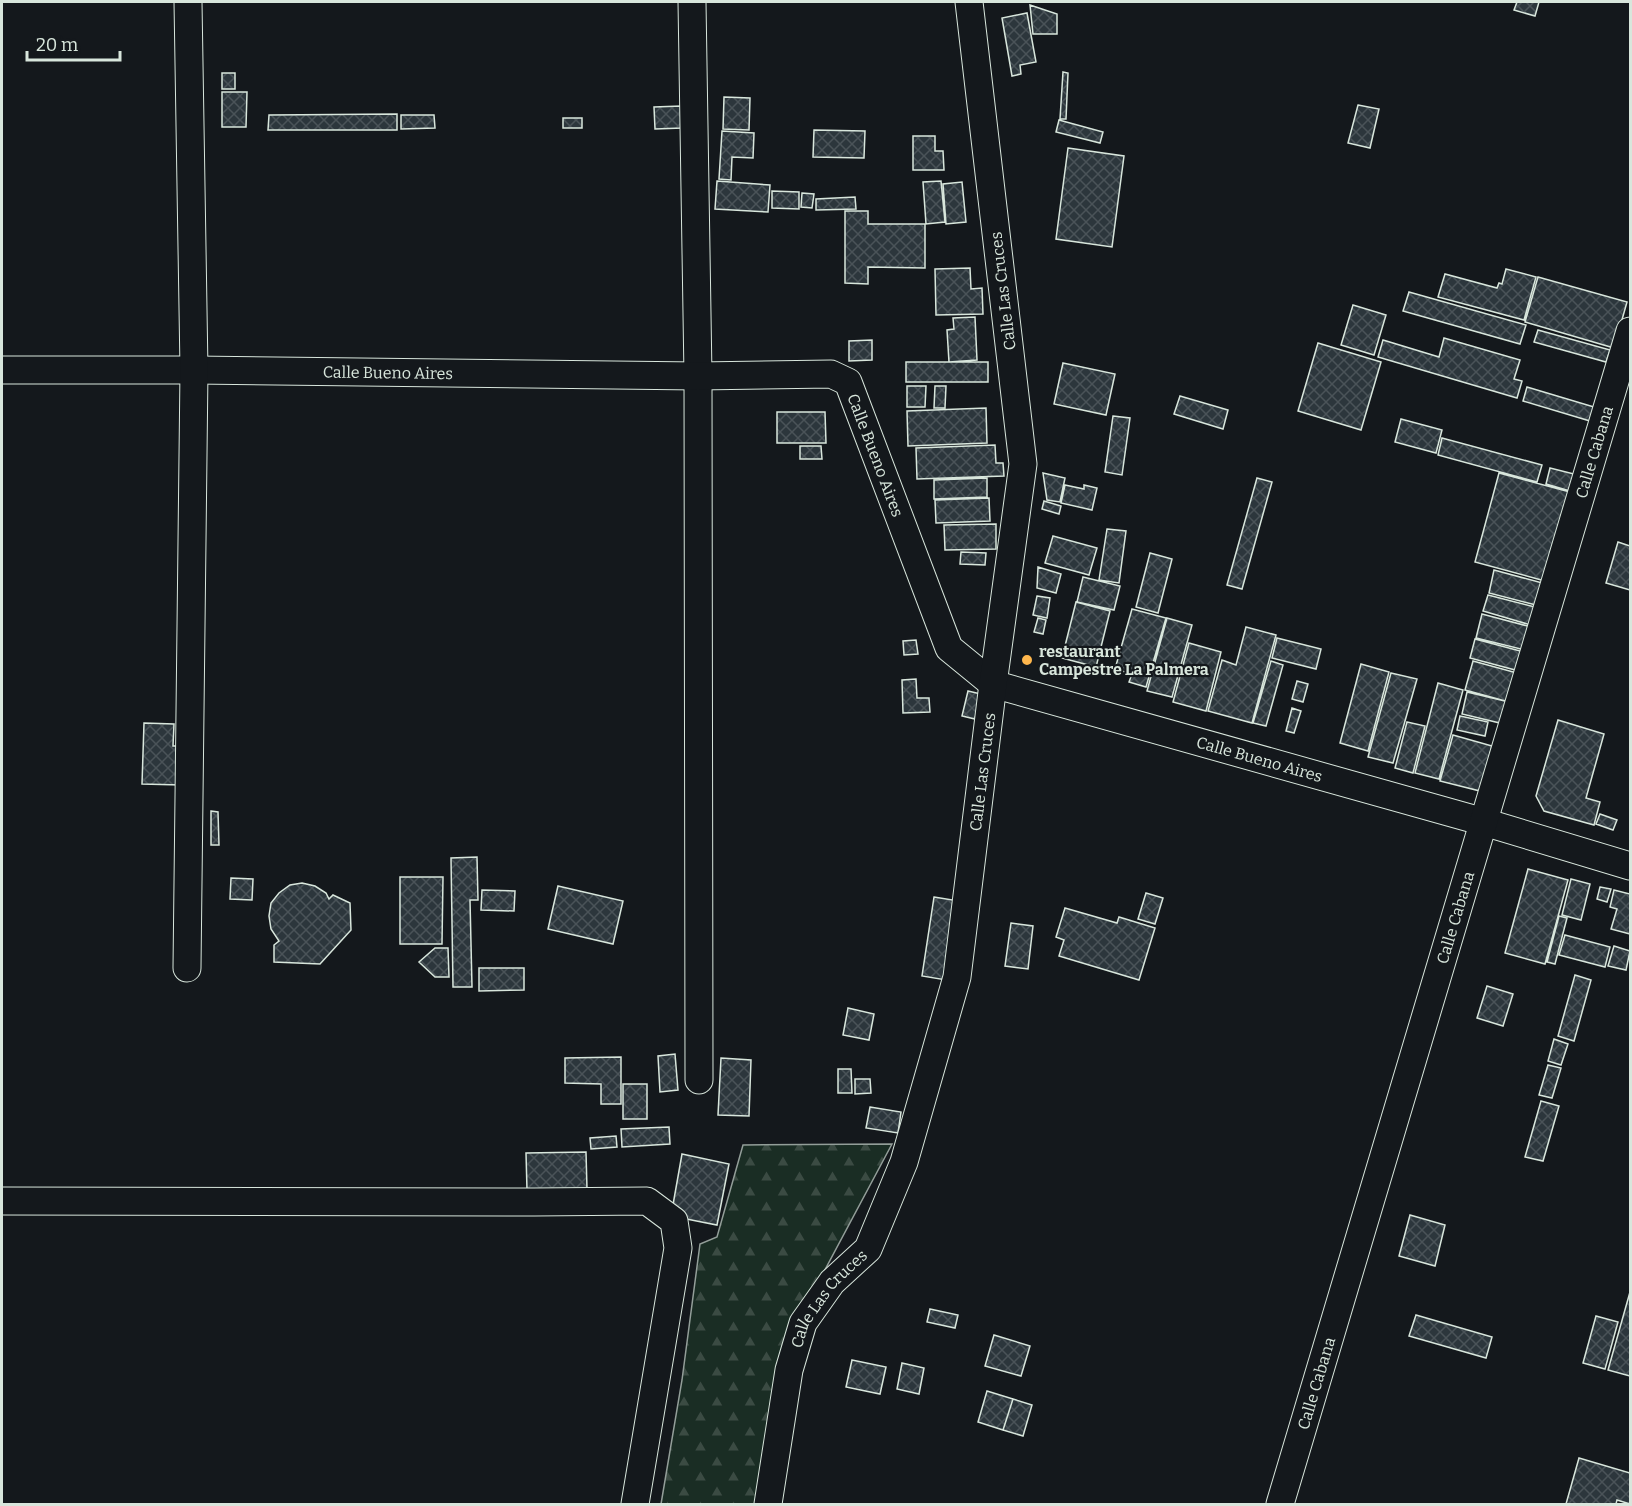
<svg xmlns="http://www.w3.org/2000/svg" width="1632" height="1506" viewBox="0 0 1632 1506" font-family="Bitter,serif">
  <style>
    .forest { fill: url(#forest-firs); stroke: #939e99; stroke-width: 1.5 }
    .building { fill: url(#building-cross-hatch); stroke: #d8e6dc; stroke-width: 1.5 }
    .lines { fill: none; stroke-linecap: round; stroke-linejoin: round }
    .minor-casing { stroke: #d8e6dc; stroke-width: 29 }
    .minor { stroke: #14181c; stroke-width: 27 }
    .poi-dot { fill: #ffb74d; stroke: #14181c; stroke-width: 2 }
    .labels { text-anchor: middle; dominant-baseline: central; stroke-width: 4.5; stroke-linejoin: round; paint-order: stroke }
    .street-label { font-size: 16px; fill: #d8e6dc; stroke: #14181c }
    .poi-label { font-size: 16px; font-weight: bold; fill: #d8e6dc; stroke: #14181c; text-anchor: start }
  </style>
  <defs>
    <pattern id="forest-firs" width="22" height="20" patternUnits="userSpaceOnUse" patternTransform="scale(1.5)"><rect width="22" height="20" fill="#1a2d24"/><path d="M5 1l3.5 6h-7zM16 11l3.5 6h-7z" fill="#3b4b43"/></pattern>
    <pattern id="building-cross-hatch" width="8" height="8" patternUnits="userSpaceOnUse" patternTransform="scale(1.5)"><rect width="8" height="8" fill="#2c363c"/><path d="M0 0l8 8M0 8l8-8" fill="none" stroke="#4a5358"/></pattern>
  </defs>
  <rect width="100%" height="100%" fill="#14181c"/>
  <!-- forest -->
  <path class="forest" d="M892,1144L787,1341L761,1504H661L682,1380L700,1244L717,1237L743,1145Z"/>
  <!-- building -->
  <path class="building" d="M1517,2H1539L1535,16L1514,10Z
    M1030,5L1057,14V34H1033Z
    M1027,13L1036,62L1020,65L1021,74L1012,76L1002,18Z
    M1063,72L1068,73L1066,119H1060Z
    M222,73H235V89H222Z
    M222,92H247L246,127H222Z
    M724,97L750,98L749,130L723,129Z
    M1358,105L1379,109L1370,148L1348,143Z
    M681,106L682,128L655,129L654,107Z
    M397,114V130H268L269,115Z
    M401,115H434L435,128L401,129Z
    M563,118H582V128H563Z
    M1059,120L1103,132L1100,143L1056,132Z
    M814,130L865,131L864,158L813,157Z
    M722,131L754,133L753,158L732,157L731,180L719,179Z
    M913,136H935V151H943L944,170H913Z
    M1068,148L1124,156L1112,247L1056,239Z
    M717,181L770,185L768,212L715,209Z
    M941,181L945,222L926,224L923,182Z
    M962,182L966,222L946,224L943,184Z
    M772,191L799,192V209L772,208Z
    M802,193L814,194L812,208L801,207Z
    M855,197L856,209L816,210V199Z
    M845,211H868V224H925V268L868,267V284L845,283Z
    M970,268L971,289L982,288L983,314L936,315L935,269Z
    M1506,269L1536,277L1524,320L1438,297L1445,274L1497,288L1499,283L1502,284Z
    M1538,277L1627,302L1614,348L1525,322Z
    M1409,292L1526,325L1520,344L1403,311Z
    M1353,305L1386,315L1374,355L1341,345Z
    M975,317L977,360L949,362L947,330L954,329L953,318Z
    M1538,330L1610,350L1606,362L1534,342Z
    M1444,338L1520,360L1514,379L1522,381L1517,398L1378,357L1383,340L1439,357Z
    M872,340V360L849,361V341Z
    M1318,343L1381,362L1361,430L1298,411Z
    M906,362H988V382H906Z
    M1063,363L1115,374L1106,415L1054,404Z
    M907,386H926L925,407H907Z
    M935,386H946L945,408H934Z
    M1527,387L1594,407L1590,421L1523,401Z
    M1180,396L1228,410L1223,429L1174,414Z
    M986,408L987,443L908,446L907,411Z
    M777,412H825L826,443H777Z
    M1113,416L1130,418L1122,475L1105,472Z
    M1401,419L1442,430L1436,453L1395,442Z
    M1442,438L1542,465L1537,482L1438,455Z
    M995,445L996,463H1003L1004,476L917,479L916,448Z
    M800,446H821L822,459H800Z
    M1550,468L1574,474L1570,491L1546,484Z
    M1043,473L1065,478L1060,502L1047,500Z
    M1499,473L1570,492L1545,581L1475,562Z
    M987,478V497L934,499V480Z
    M1257,478L1272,482L1242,589L1227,585Z
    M1065,485L1084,489V485L1097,488L1092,510L1061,503Z
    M989,498L990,521L936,523L935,500Z
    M1044,501L1061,506L1059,514L1042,509Z
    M996,524V549L945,550L944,525Z
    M1107,529L1126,531L1119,583L1099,580Z
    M1053,536L1097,548L1089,575L1045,563Z
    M1618,542L1630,546V590L1606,583Z
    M961,552L986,553L985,565L960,564Z
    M1150,553L1172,559L1158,613L1136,607Z
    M1038,567L1061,574L1056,593L1037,588Z
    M1494,570L1546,584L1540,606L1489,593Z
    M1083,577L1120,586L1114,610L1077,602Z
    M1488,595L1539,608L1534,626L1483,611Z
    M1037,596L1050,598L1047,618L1033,615Z
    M1076,602L1110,611L1096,667L1062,658Z
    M1132,609L1166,618L1146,687L1129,682L1132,674L1115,669Z
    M1482,614L1535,628L1529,651L1476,638Z
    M1038,618L1046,620L1043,634L1034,632Z
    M1167,618L1192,625L1172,697L1147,691Z
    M1246,627L1276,635L1252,723L1208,711L1222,660L1236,665Z
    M1277,638L1321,649L1316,669L1272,658Z
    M1475,639L1524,652L1519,671L1470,658Z
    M916,640L918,654L904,655L903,641Z
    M1189,643L1221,652L1206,711L1173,702Z
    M1271,661L1283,665L1266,726L1253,723Z
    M1473,661L1517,673L1509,702L1465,690Z
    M1361,664L1389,672L1368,751L1340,743Z
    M1391,673L1417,679L1393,763L1368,757Z
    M916,679L917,698H929L930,712L903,713L902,680Z
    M1297,681L1308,684L1303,702L1292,699Z
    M1438,683L1463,690L1439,779L1415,773Z
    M968,691L981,694L975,719L962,716Z
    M1467,692L1509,702L1504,724L1462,714Z
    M1292,708L1301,711L1294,733L1286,731Z
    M1460,716L1488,722L1485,736L1457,730Z
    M1558,720L1604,734L1586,798L1600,802L1594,825L1544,811L1536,796Z
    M1407,722L1425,726L1413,773L1395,768Z
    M144,723L174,724L173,746H182L181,785L142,784Z
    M1453,735L1492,746L1480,791L1440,781Z
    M211,811L218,812L219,845H211Z
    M1600,814L1617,820L1613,830L1596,824Z
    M477,857L478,900H470L472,987H453L451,858Z
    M1528,869L1568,880L1545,964L1505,953Z
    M400,877H443L442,944H400Z
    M231,878L253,879L252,900L230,899Z
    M1571,879L1590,884L1581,920L1562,915Z
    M302,883L315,886L326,893L329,899L333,895L350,903L351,930L320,964L274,962V945L279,941L271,929L269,916L271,903L279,893L290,885Z
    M558,886L623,901L613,944L548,929Z
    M1600,887L1611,889L1607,902L1597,899Z
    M482,890L515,891L514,911L481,910Z
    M1614,890L1630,894V934L1611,929L1617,909L1610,907Z
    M1146,893L1163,898L1155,924L1138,919Z
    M934,897L959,901L946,980L922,976Z
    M1065,908L1117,923L1119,917L1155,928L1139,980L1059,956L1064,940L1056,937Z
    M1559,916L1567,918L1555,964L1547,962Z
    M1011,923L1033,926L1028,969L1005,966Z
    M1565,935L1610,947L1605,967L1559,955Z
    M1614,946L1630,951L1626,970L1608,966Z
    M435,948H448L449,977H435L419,962Z
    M479,968H524V990L479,991Z
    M1575,975L1591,980L1574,1041L1558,1036Z
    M1487,986L1513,994L1503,1026L1477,1018Z
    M848,1008L874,1014L869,1040L843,1035Z
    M1554,1039L1568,1044L1561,1065L1548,1061Z
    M675,1054L678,1090L660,1092L658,1056Z
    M621,1057V1104H601V1084L565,1083V1058Z
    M721,1058L751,1060L749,1116L718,1115Z
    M1548,1065L1561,1068L1552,1098L1539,1095Z
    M838,1069H851L852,1093H838Z
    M855,1079H870L871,1093L855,1094Z
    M623,1084H647V1119H623Z
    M1541,1101L1559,1106L1543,1161L1525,1157Z
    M870,1107L901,1112L898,1133L866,1128Z
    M669,1127L670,1144L622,1147L621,1129Z
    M616,1136L617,1147L591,1149L590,1138Z
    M586,1152L587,1189L527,1190L526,1153Z
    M682,1154L729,1164L717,1225L671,1216Z
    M1410,1215L1445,1225L1435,1266L1399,1256Z
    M1630,1292V1376L1608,1370Z
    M930,1309L958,1315L955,1328L927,1322Z
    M1416,1315L1492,1337L1486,1358L1409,1336Z
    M1596,1316L1618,1322L1605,1369L1583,1363Z
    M994,1335L1030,1346L1021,1376L985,1366Z
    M852,1360L886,1367L880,1394L846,1387Z
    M902,1363L924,1368L919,1394L897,1389Z
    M987,1391L1013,1399L1003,1430L978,1422Z
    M1013,1399L1032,1405L1023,1436L1003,1430Z
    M1579,1458L1630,1473V1504L1617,1500L1616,1504H1566Z"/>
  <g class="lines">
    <defs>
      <g id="minor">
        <path d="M692,2L698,376L699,1080"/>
        <path id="s1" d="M2,370H194L698,376L831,374L848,382L949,648L993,684L1484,822L1630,866"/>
        <path d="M187,968L194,370L188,2"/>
        <path d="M2,1201L534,1202L647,1201L674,1221L678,1248L635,1504"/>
        <path id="s2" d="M768,1504L789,1370L803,1323L832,1282L868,1249L904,1162L957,977L993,684L1023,464L969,2"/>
        <path id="s3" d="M1280,1504L1630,331"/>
      </g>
    </defs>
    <!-- minor casing -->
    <use href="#minor" class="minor-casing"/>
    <!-- minor -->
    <use href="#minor" class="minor"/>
  </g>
  <!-- markers -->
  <circle class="poi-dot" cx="1027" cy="660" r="6"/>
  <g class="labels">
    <!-- street labels -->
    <g class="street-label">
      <text transform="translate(1003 291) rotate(-97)">Calle Las Cruces</text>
      <text stroke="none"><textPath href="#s1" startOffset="386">Calle Bueno Aires</textPath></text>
      <text stroke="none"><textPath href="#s3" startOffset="1098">Calle Cabana</textPath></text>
      <text stroke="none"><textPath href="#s1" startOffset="926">Calle Bueno Aires</textPath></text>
      <text stroke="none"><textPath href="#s1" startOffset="1466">Calle Bueno Aires</textPath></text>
      <text stroke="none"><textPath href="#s2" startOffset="777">Calle Las Cruces</textPath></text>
      <text stroke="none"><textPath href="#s3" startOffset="612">Calle Cabana</textPath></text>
      <text stroke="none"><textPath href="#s2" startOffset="219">Calle Las Cruces</textPath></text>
      <text stroke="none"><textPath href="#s3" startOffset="126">Calle Cabana</textPath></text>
    </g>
    <!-- poi labels -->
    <g class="poi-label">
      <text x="1039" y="651">restaurant<tspan x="1039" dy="18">Campestre La Palmera</tspan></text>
    </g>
  </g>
  <!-- border -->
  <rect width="1632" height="1506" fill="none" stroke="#d8e6dc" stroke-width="6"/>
  <!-- scale -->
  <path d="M27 51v9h93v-9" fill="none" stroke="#d8e6dc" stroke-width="3"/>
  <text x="36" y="51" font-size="18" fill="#d8e6dc" stroke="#14181c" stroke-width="4.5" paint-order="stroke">20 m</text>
</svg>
